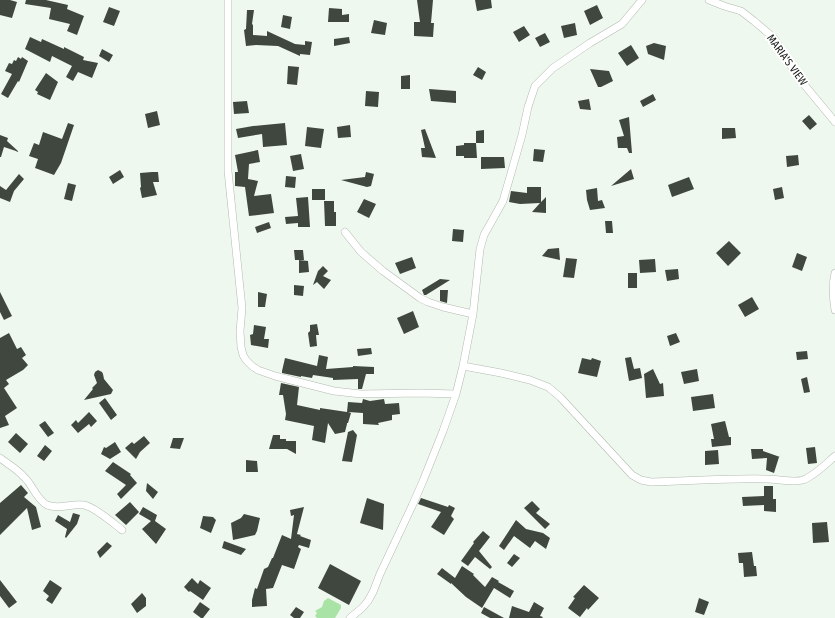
<svg xmlns="http://www.w3.org/2000/svg" width="835" height="618" viewBox="0 0 835 618" font-family="'Fira Sans Condensed',sans-serif">
  <style>
    .water { fill: #a9e3a5 }
    .building { fill: #40473f }
    .lines { fill: none; stroke-linecap: round; stroke-linejoin: round }
    .minor-casing { stroke: #b2bab1; stroke-width: 8 }
    .minor { stroke: #fff; stroke-width: 7 }
    .labels { text-anchor: middle; dominant-baseline: central; stroke-width: 4; stroke-linejoin: round; paint-order: stroke }
    .street-label { font-size: 11px; fill: #131613; stroke: #fff }
  </style>
  <rect width="100%" height="100%" fill="#eff8ef"/>
  <!-- water -->
  <path class="water" d="M328,598L341,605V608L335,618H317L315,616L317,613L315,611L322,607L324,601Z"/>
  <!-- building -->
  <path class="building" d="M0,0H10L17,2L12,18L0,15Z
    M26,0H46L68,5L67,9L84,16L77,35L67,31L70,24L49,19L51,8L25,4Z
    M417,0H433L431,23H434L433,37L414,36V22H420Z
    M475,0H491L492,8L477,11Z
    M597,5L603,18L590,25L584,11Z
    M109,7L120,11L114,26L103,22Z
    M329,8L342,9V15L349,14V22H328Z
    M247,10H254L252,24L253,25V35L267,36V31L295,44L305,45V41L312,42L310,55L300,54V56L278,46L256,45L246,46L244,30L246,29Z
    M283,15L292,17L290,29L281,27Z
    M374,20L387,23L385,35L371,33Z
    M575,23L577,35L564,38L561,26Z
    M524,26L530,35L519,42L513,32Z
    M545,33L550,42L540,47L535,38Z
    M30,37L41,42L42,39L64,49V47L84,57L83,60L98,63L92,78L78,72L73,81L66,77L72,66L52,56L50,62L25,49Z
    M349,37L350,43L334,46V39Z
    M654,43L666,46L664,60L648,54L646,46Z
    M631,45L639,58L627,66L618,53Z
    M102,49L113,55L109,62L99,56Z
    M18,57L21,59L22,57L28,61L19,82L18,81L8,98L1,94L12,74L5,71L9,63L12,64L14,60L16,61Z
    M288,66L299,67L297,85L287,84Z
    M478,67L486,72L482,80L473,75Z
    M590,69L609,71L613,81L601,87H598Z
    M46,73L58,82L50,100L37,94L38,92L35,90Z
    M410,75V89H401V76Z
    M429,89L456,91V103L431,101Z
    M366,91L379,92L378,107L365,106Z
    M653,94L656,100L643,107L640,101Z
    M589,99L591,110L580,109L578,101Z
    M247,101L249,113L234,114L233,102Z
    M157,111L160,125L148,128L145,114Z
    M809,115L817,124L810,130L802,121Z
    M629,117L632,153H629L627,148H618L617,137L624,136L619,120Z
    M68,123L74,125L61,163L54,175L35,168L38,159L29,156L34,143L39,145L43,132L62,139Z
    M285,123L287,145L263,147L262,134L238,138L236,129L253,126Z
    M350,125L351,137L338,138L337,127Z
    M307,127L324,129L321,148L305,146Z
    M722,128H735L736,138L722,139Z
    M425,129L436,158L422,157L421,148H425L421,130Z
    M484,130V143H476V131Z
    M0,135L8,138L7,141L19,152L4,147L1,157H0Z
    M464,143H476L477,158H464V156H456V146L464,145Z
    M534,149L545,150L543,162L533,161Z
    M258,150L260,162L249,164L248,179L258,181L254,196L271,194L274,213L249,216L245,187L235,186V172H238L235,155Z
    M301,154L304,169L293,171L290,156Z
    M798,155L799,165L787,167L786,156Z
    M481,157H504L505,168L481,169Z
    M631,169L634,179L611,186Z
    M120,170L124,177L113,184L109,177Z
    M152,172H158L159,182H153L157,195L142,198L140,188L141,187L140,173Z
    M366,172L374,174L371,186L367,187L341,180L365,177Z
    M19,174L24,179L14,191L10,202L0,198V186L6,190Z
    M286,176L296,177L295,188L285,187Z
    M689,177L694,189L672,197L668,185Z
    M68,183L76,185L72,201L64,199Z
    M527,187H541V202L546,197V213L532,212L540,203L520,204L509,202L511,191L527,193Z
    M782,187L784,198L775,200L773,189Z
    M597,188L598,201L602,200L605,208L590,210L587,200L586,190Z
    M312,189H325V200H312Z
    M308,197L310,227H298V223L286,224L285,217L298,216L296,198Z
    M364,199L376,204L369,218L357,212Z
    M324,201H334V212H336V226H325Z
    M605,221H612L613,233H606Z
    M269,222L271,228L257,233L255,227Z
    M453,229L464,230L463,242L452,241Z
    M729,241L741,253L728,266L716,253Z
    M559,248L560,260L542,256L548,249Z
    M294,250H303L304,260H295Z
    M797,253L807,257L802,271L792,267Z
    M412,257L416,268L400,274L395,263Z
    M566,258L577,259L574,278L563,277Z
    M655,259L656,272L640,273L639,260Z
    M299,260L308,261L309,272L299,273Z
    M323,266L328,271L323,276L331,280L324,289L317,282L313,285L318,271Z
    M678,269L679,279L667,281L665,270Z
    M628,273H637V288H628Z
    M440,279L450,280L426,295H424L422,290Z
    M294,285L304,286L303,296L294,295Z
    M440,290H448L447,303L440,301Z
    M0,292L12,316L4,320L0,312Z
    M258,292L267,294L265,307H258Z
    M752,297L759,309L745,317L738,305Z
    M413,311L419,327L404,334L397,318Z
    M317,324L319,335H316L317,346L310,347L308,333L310,331V325Z
    M254,325L266,327L264,339H269L268,348L251,345L250,335L253,334Z
    M9,333L17,349L21,347L26,355L22,358L28,365L23,370L6,380L9,384L4,388L17,408L5,416L9,425L0,428V338Z
    M676,333L680,342L670,346L667,336Z
    M371,348L372,354L358,356L357,349Z
    M807,351L808,359L797,360L796,352Z
    M319,355L328,357L326,369L353,367V366L374,367V374H366L362,389H358V379L333,380V378L313,375L312,378L301,376V377L282,373V371L285,358L317,366Z
    M631,357L634,369L640,368L642,378L629,381L625,358Z
    M582,358L591,360L592,358L601,361L597,377L578,373Z
    M653,369L660,384L663,383L664,396L646,398L644,374Z
    M697,369L699,381L684,384L681,372Z
    M98,370L102,372L103,374L104,379L113,390L111,394L84,400L93,389L92,388L97,383L94,375L95,372Z
    M807,377L810,392L804,393L801,379Z
    M281,383L299,387L297,405L320,410V408L347,412L348,402L362,403L363,399L370,401L384,399L385,404L399,403L400,414L392,415V420L378,423L379,425L363,424V413L348,412L351,413L348,423H347V424L345,432L335,434L328,423L325,443L312,440L314,426L285,420L286,414L283,395H279Z
    M713,394L715,408L693,411L691,397Z
    M105,398L117,415L111,420L99,403Z
    M89,412L97,421L91,427L89,424L78,433L71,425L76,420L78,423Z
    M45,421L54,433L48,437L39,425Z
    M725,421L729,437H731V445L712,447L711,439H714L711,424Z
    M353,430L357,435L352,462L342,461L348,432Z
    M16,433L28,444L20,453L8,442Z
    M273,435H280V439H286V441H296V454L287,449H269Z
    M144,436L150,443L140,452L136,459L125,448L132,442L134,444Z
    M173,438H184L180,449L170,448Z
    M115,442L121,452L110,459L101,454L104,447L106,448Z
    M45,445L52,451L44,461L37,456Z
    M815,447L817,463L808,464L806,448Z
    M751,449H763V451L780,457H779L774,473L766,470L767,458L752,459Z
    M718,450L719,464L705,465V451Z
    M246,460L257,461L258,472H246Z
    M113,462L131,474L130,475L137,483L121,499L117,494L126,485L105,471Z
    M147,483L158,492L153,499L146,491Z
    M21,485L28,493L24,497L36,507L41,527L32,530L27,508L0,535V503Z
    M764,486H773V499H776V512L764,511V505L743,506L742,497L764,496Z
    M367,498L384,504L383,530L360,523Z
    M421,498L448,507L449,505L455,508L451,516L454,519L444,535L431,527L441,512L418,504Z
    M532,501L540,509L536,513L550,524L545,529L524,508Z
    M130,502L139,512L126,525L115,515Z
    M143,507L157,515L155,521L166,529L156,544L142,529L151,521L139,514Z
    M304,507L297,534L301,535L300,536L311,540L309,548L299,545L298,547L301,549L294,569L282,565L273,588L266,589L267,606L252,607V600L255,588L257,589L264,569L268,567L272,558H273L282,535L291,539L294,515L291,516L290,510Z
    M73,513L80,515L77,524L66,538L65,537L67,529L55,521L58,515L70,522Z
    M244,514L260,518L257,531L255,535L233,540L231,523L241,518Z
    M203,516L213,517L216,520L211,533L200,528Z
    M516,520L526,529L543,533L550,538L546,549L535,541L530,548L514,536L504,550L499,546Z
    M827,522L829,542L813,543L812,523Z
    M483,531L490,537L479,551L492,567L490,569L475,557L468,566L461,561L474,543L473,542Z
    M224,541L246,549L241,555L222,548Z
    M107,542L112,546L100,558L97,552Z
    M752,552L754,566H756L757,576L744,577L743,563H739L738,553Z
    M514,554L520,558L512,567L507,563Z
    M330,564L361,581L349,605L318,588Z
    M462,566L474,574L473,575L485,587L492,577L499,581L498,582L514,591L510,598L494,588L482,608L466,597L451,583V584L437,574L442,568L455,578Z
    M192,578L198,584L200,580L211,588L203,600L190,591L189,592L184,587Z
    M0,580L17,602L9,608L0,596Z
    M50,580L62,588L52,604L46,600L49,596L43,591Z
    M584,585L599,598L588,610L587,608L580,617L568,608L575,598L573,597Z
    M142,593L146,598V606L137,613L131,604Z
    M699,598L709,602L704,615L695,612Z
    M200,602L210,609L203,618H201L193,612Z
    M534,602L544,608L540,616L543,617L542,618H509L512,606L529,612Z
    M296,607L304,612L300,618H294L290,615Z
    M484,607L504,618H490L481,613Z"/>
  <g class="lines">
    <defs>
      <path id="minor" d="M228,0V171L242,308L240,331L241,347L243,355L246,360L252,366L258,370L275,376L334,391L361,394L420,393L456,394
        M709,0L724,6L741,11L754,21L774,38L797,76L831,117L835,122
        M345,232L361,252L383,271L420,298L428,302L443,307L473,314
        M835,273C832,285 833,298 835,310
        M463,366L501,373L530,380L548,387L560,397L632,475L641,480L651,482C690,481 728,478 767,479C778,479 793,483 803,480C814,476 826,464 835,456
        M0,458C8,464 17,469 24,477C33,485 36,499 47,505C59,510 72,503 84,505C95,507 113,523 122,530
        M350,618L362,608L368,601L373,592L380,574L412,506L423,481L443,431L456,394L463,366L473,314L480,249L484,235L503,201L522,135L528,107L535,86L553,68L590,43L622,24L642,0"/>
    </defs>
    <!-- minor casing -->
    <use href="#minor" class="minor-casing"/>
    <!-- minor -->
    <use href="#minor" class="minor"/>
  </g>
  <g class="labels">
    <!-- street labels -->
    <g class="street-label">
      <text transform="translate(787 60) rotate(54)">MARIA'S VIEW</text>
    </g>
  </g>
</svg>
